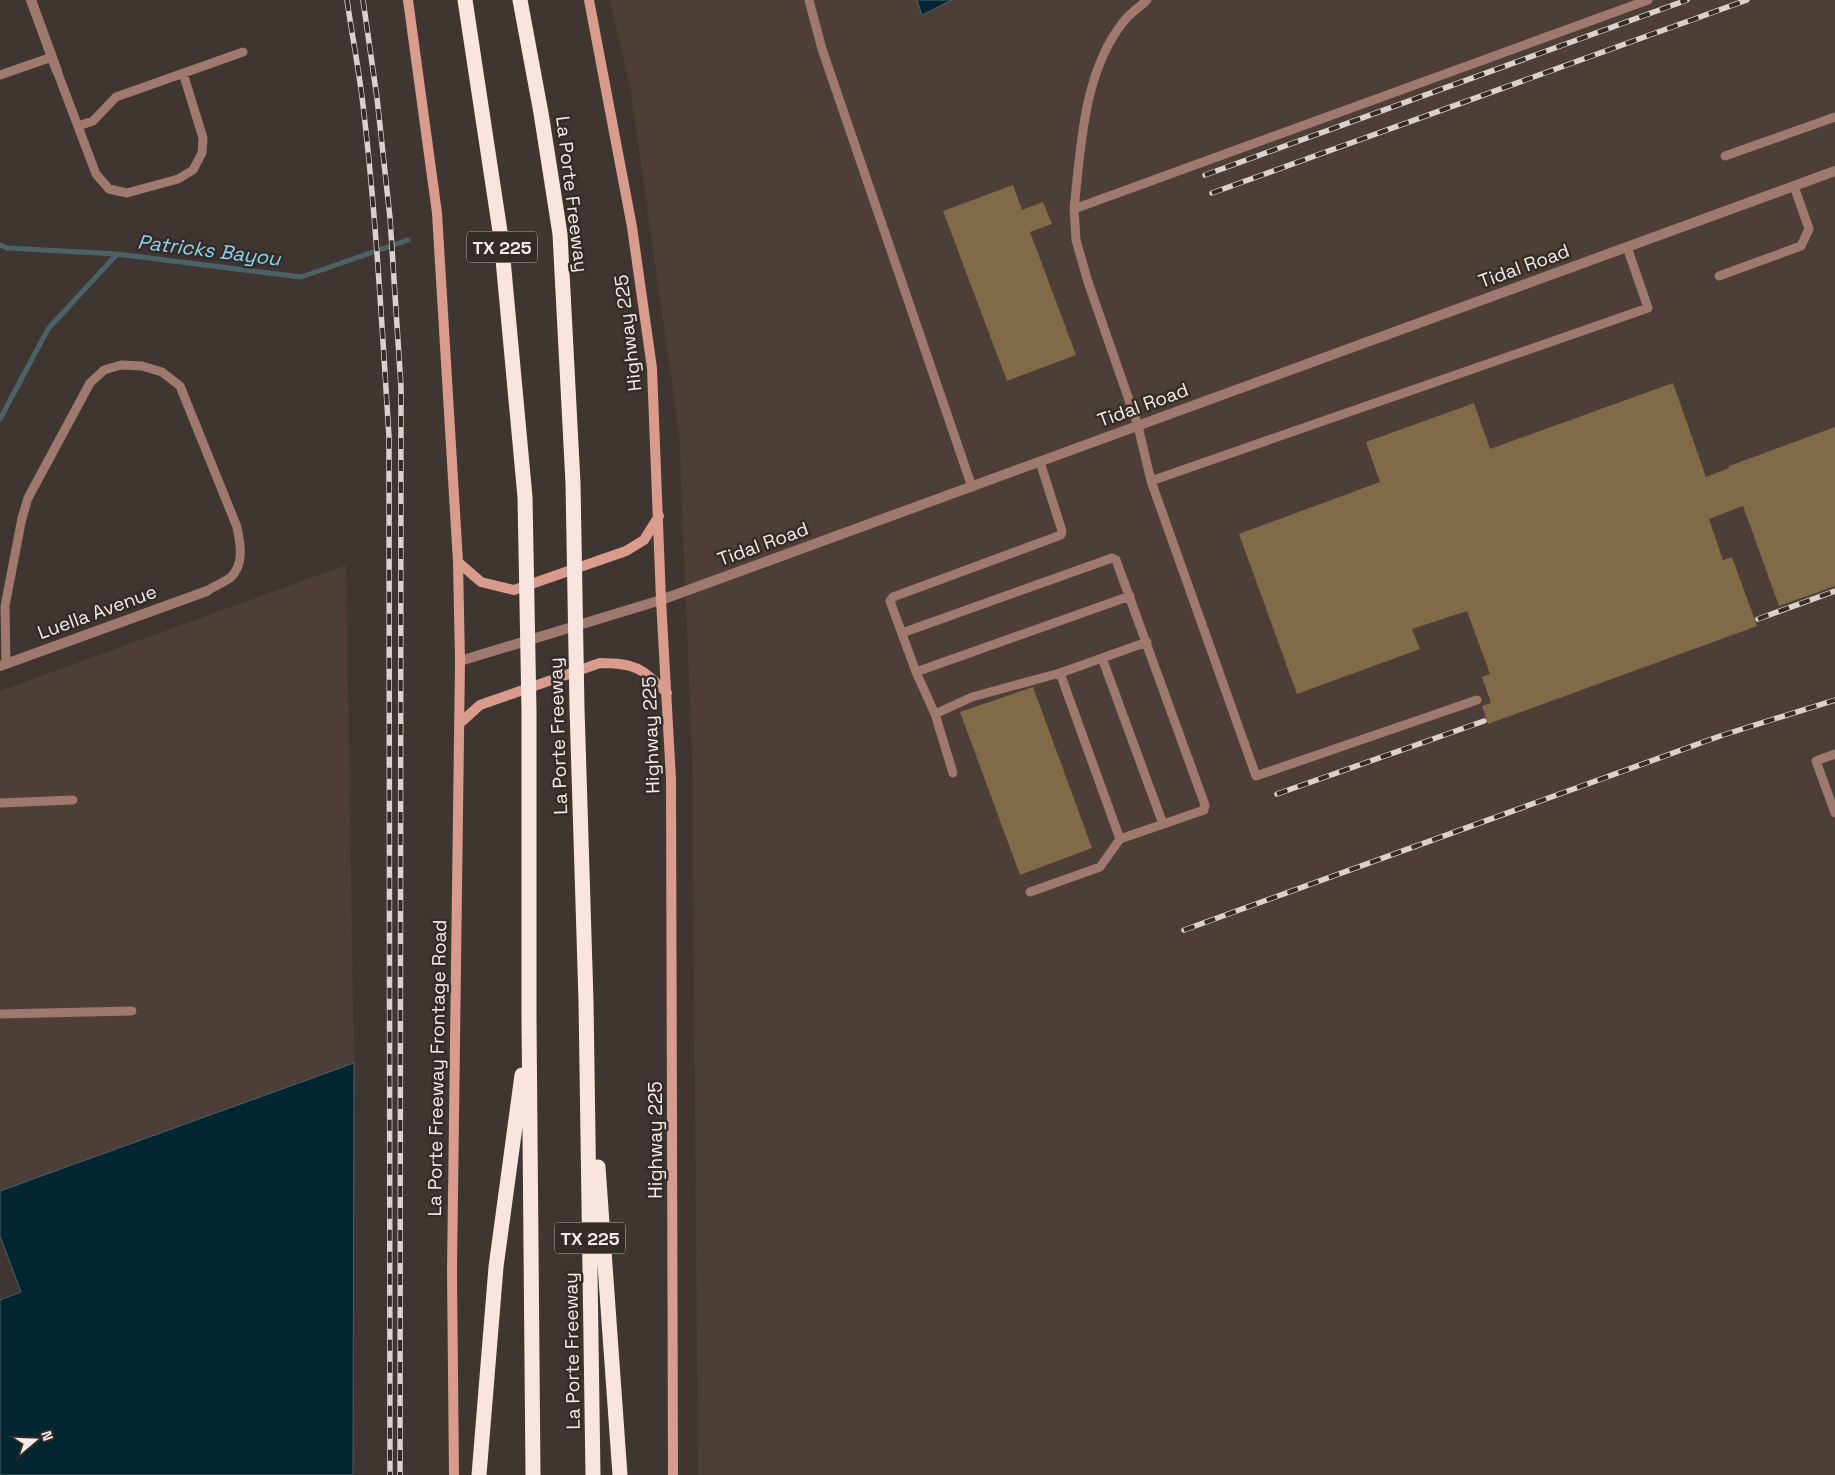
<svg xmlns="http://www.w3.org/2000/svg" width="1835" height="1475" viewBox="0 0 1835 1475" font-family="'Space Grotesk',sans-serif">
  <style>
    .built { fill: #4d3e37 }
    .water { fill: #032632; stroke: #4b6269 }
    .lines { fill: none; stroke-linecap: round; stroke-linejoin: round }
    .stream { stroke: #4b6269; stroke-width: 5 }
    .building { fill: #806a48 }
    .service { stroke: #9f786e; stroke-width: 9 }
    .minor { stroke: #9f786e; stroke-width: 10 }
    .tertiary { stroke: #9f786e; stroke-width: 10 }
    .secondary { stroke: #d99b8b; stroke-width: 10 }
    .motorway { stroke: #f9e5e0; stroke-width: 15 }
    .rail-casing { stroke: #d9d2cf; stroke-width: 5.5 }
    .rail { stroke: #352b27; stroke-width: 4; stroke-dasharray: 11; stroke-linecap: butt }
    .labels { text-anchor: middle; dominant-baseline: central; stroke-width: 5; stroke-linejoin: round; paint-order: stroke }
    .shield { fill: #352b27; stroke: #bab3b0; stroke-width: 1 }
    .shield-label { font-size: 18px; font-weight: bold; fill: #f3edea }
    .street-label { font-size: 19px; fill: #f3edea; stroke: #352b27 }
    .water-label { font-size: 20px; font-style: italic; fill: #8bd6f5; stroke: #352b27 }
  </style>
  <rect width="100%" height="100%" fill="#3f3531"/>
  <!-- built -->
  <path class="built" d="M610,0H1835V1475H698L692,753L679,433L631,93Z
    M346,565L354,1063L0,1191V691Z"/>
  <!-- water -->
  <path class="water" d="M917,0H952L922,15Z
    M354,1063L353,1475H0V1300L21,1292L0,1236V1191Z"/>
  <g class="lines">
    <!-- stream -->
    <path class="stream" d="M0,245L7,248L117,254L301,277L408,240
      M0,419L48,329L117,254"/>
  </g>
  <!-- building -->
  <path class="building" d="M1013,185L1022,210L1043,202L1052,224L1030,232L1076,355L1007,381L943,211Z
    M1673,383L1706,477L1729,468V466L1835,427V586L1779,606L1743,506L1709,519L1723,560L1732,557L1757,626L1488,724L1482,706L1491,703L1482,677L1490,674L1467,611L1412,629L1420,649L1297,694L1239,534L1380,482L1366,442L1474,403L1490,449Z
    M1033,687L1092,848L1020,875L960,712Z"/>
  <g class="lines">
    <!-- service -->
    <path class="service" d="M809,0L822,49L972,487
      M57,71L96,174L109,189L127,193L178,179L193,170L202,153L203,138L183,73
      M0,75L52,57
      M78,126L93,121L116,97L243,52
      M1725,156L1835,117
      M1074,209C1081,146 1083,72 1124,21C1130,13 1140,7 1147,0
      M1719,276L1801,246L1809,229L1794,186
      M1151,481L1648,308L1627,247
      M902,633L1112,558L1116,560L1205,805L1204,810L1120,839L1060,673
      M1102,658L1163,824
      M6,664L5,606L22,518L28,498L90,383L104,370L121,365L142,366L162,372L180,386L237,527C240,543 245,563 231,577C225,582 214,586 207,591
      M916,672L1130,596
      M1477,700L1256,776L1151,481L1138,426L1088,282L1076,240L1074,209L1648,0
      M935,714L972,697L1060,673L1147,642
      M1835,754L1816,761L1835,813
      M953,773L935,714L916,672L890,601L893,597L1061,535L1062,531L1040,462
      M0,803L73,800
      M1030,892L1100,867L1120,839
      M0,1014L132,1011"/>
    <!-- minor -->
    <path class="minor" d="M31,0L57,71
      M0,666L207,591"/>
    <!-- tertiary -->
    <path class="tertiary" d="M460,661L661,600L1835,171"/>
    <!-- secondary -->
    <path class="secondary" d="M408,0L437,213L458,562L460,661L452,1271L454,1475
      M589,0L632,227L652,368L661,600L671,779L673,1475
      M458,562L481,582L514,590L626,551L644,540L659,516
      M459,724L480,705L600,663C637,663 642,669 667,693"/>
    <!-- motorway -->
    <path class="motorway" d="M465,0L501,238L525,497L529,711V1019L533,1475
      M520,0L541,113L560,234L573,483L577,708L586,1001L593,1475
      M598,1167L620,1475
      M479,1475L496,1267L522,1075"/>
    <defs>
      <path id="rail" d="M347,0C352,35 359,70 363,105C376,215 382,326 389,437L390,1475
        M363,0L377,98L390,218L401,387L400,1475
        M1205,175L1687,0
        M1212,193L1747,0
        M1758,619L1835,591
        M1277,794L1484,721
        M1184,930L1720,736L1835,700"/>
    </defs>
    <!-- rail casing -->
    <use href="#rail" class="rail-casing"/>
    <!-- rail -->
    <use href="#rail" class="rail"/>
  </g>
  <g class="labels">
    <!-- shield labels -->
    <g class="shield">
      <rect x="467" y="231.5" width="70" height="31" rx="4"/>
      <rect x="555" y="1222.5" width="70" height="31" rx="4"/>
    </g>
    <g class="shield-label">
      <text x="502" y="247">TX 225</text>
      <text x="590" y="1238">TX 225</text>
    </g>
    <!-- street labels -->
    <g class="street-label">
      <text transform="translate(572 194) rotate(83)">La Porte Freeway</text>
      <text transform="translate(1524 266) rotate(-20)">Tidal Road</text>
      <text transform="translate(628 333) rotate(-97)">Highway 225</text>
      <text transform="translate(1143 405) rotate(-20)">Tidal Road</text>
      <text transform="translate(763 544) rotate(-20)">Tidal Road</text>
      <text transform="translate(97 612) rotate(-20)">Luella Avenue</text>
      <text transform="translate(651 735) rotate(-92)">Highway 225</text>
      <text transform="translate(558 736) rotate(-92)">La Porte Freeway</text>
      <text transform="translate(437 1068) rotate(-89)">La Porte Freeway Frontage Road</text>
      <text transform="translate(655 1140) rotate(-90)">Highway 225</text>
      <text transform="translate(572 1351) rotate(-91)">La Porte Freeway</text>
    </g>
    <!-- water labels -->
    <g class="water-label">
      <text transform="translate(209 250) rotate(7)">Patricks Bayou</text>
    </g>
  </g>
  <!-- north arrow -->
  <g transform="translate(35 1440) rotate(71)" stroke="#352b27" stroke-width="4" paint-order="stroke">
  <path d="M0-4L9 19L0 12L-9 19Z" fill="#f3edea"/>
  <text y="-8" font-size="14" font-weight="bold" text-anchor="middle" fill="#f3edea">N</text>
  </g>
</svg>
